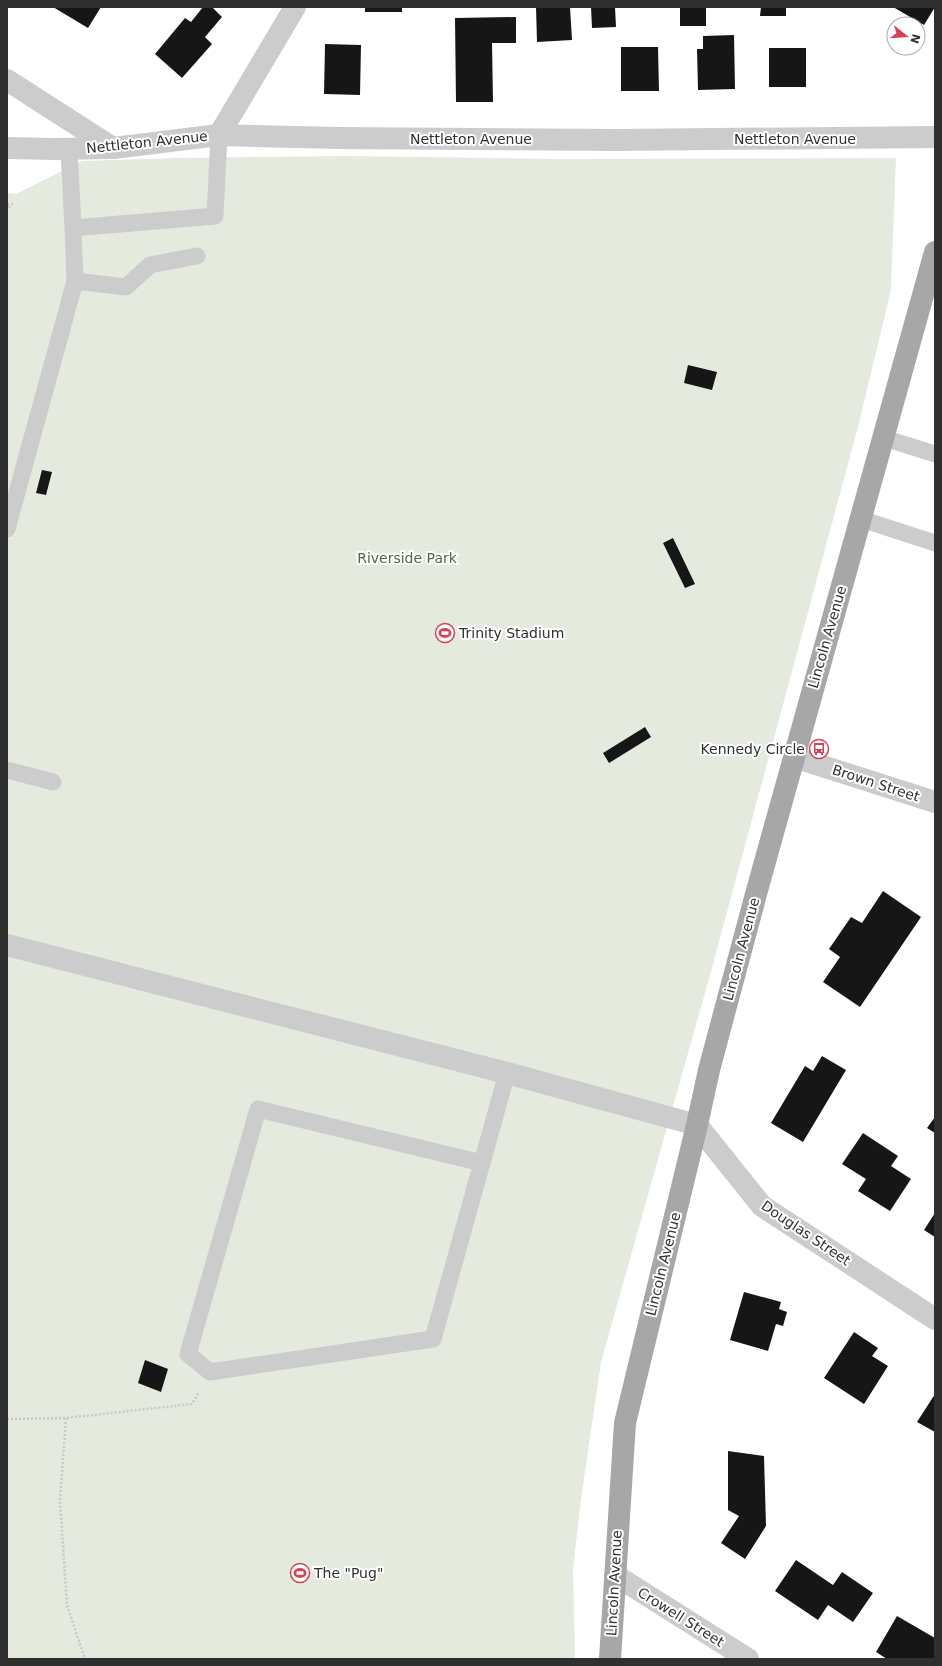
<svg xmlns="http://www.w3.org/2000/svg" width="942" height="1666" viewBox="0 0 942 1666" font-family="'DejaVu Sans',sans-serif">
  <style>
    .green { fill: #e5eade }
    .building { fill: #161616 }
    .lines { fill: none; stroke-linecap: round; stroke-linejoin: round }
    .path { stroke: #c9c9c9; stroke-width: 2.5; stroke-dasharray: 2 2; stroke-linecap: butt }
    .service { stroke: #ccc; stroke-width: 17 }
    .minor { stroke: #ccc; stroke-width: 22 }
    .primary { stroke: #a7a7a7; stroke-width: 22 }
    .labels { text-anchor: middle; dominant-baseline: central; stroke-width: 4; stroke-linejoin: round; paint-order: stroke }
    .street-label { font-size: 14px; fill: #2f2f2f; stroke: #fff }
    .park-label { font-size: 14px; fill: #546641; stroke: #fff }
    .poi-label { font-size: 14px; fill: #2f2f2f; stroke: #fff; text-anchor: start }
  </style>
  <rect width="100%" height="100%" fill="#fff"/>
  <!-- green -->
  <path class="green" d="M347,156L554,159L896,158L891,290L858,427L710,975L601,1362L581,1499L573,1570L575,1659H7V193L16,194L82,161L177,158Z"/>
  <!-- building -->
  <path class="building" d="M53,7H101L88,28Z
    M203,7H212L222,17L205,37L212,44L182,78L155,54L185,18L191,22Z
    M365,7H402V12H365Z
    M536,7H570L572,40L537,42Z
    M591,7H615L616,27L592,28Z
    M680,7H706V26H680Z
    M761,7H786V16H760Z
    M893,7H935L924,25Z
    M516,17V43H492L493,102H456L455,18Z
    M734,35L735,89L698,90L697,49H703V36Z
    M325,44L361,45L360,95L324,94Z
    M621,47H658L659,91H621Z
    M769,48H806V87H769Z
    M688,365L717,372L712,390L684,383Z
    M42,470L52,472L46,495L36,493Z
    M673,538L695,584L685,588L663,543Z
    M645,727L651,737L609,763L603,753Z
    M883,891L921,917L860,1007L823,982L840,957L829,949L851,917L862,923Z
    M822,1056L846,1070L803,1142L771,1123L805,1066L813,1071Z
    M935,1117V1133L927,1128Z
    M863,1133L898,1156L891,1166L911,1179L890,1211L858,1191L866,1179L842,1164Z
    M935,1213V1237L924,1230Z
    M744,1292L781,1302L779,1309L787,1312L783,1326L776,1324L768,1351L730,1340Z
    M854,1332L878,1348L872,1356L888,1366L864,1404L824,1378Z
    M145,1360L168,1369L161,1392L138,1383Z
    M935,1394V1432L917,1422Z
    M728,1451L764,1456L766,1526L745,1559L721,1543L739,1516L728,1510Z
    M796,1560L833,1585L842,1572L873,1593L853,1622L828,1605L818,1620L775,1591Z
    M897,1616L935,1638V1659H887L876,1652Z"/>
  <g class="lines">
    <!-- path -->
    <path class="path" d="M7,204H12L7,210
      M66,1418L60,1501L67,1605L85,1659
      M7,1419L66,1418L192,1404L199,1392"/>
    <!-- service -->
    <path class="service" d="M69,149L73,228L215,216L219,135
      M75,281L126,287L150,265L197,256
      M884,438L935,454
      M861,519L935,543
      M7,529L75,281L73,228
      M7,770L53,782
      M482,1163L258,1109L188,1354L210,1372L433,1339L507,1073"/>
    <!-- minor -->
    <path class="minor" d="M7,80L113,148
      M219,135L295,7
      M7,148L54,149L113,148L219,135L338,138L616,140L935,137
      M794,757L935,802
      M7,945L507,1073L697,1125L762,1206L935,1319
      M615,1575L748,1659"/>
    <!-- primary -->
    <path class="primary" d="M610,1659L625,1423L697,1125L709,1070L756,894L935,252"/>
  </g>
  <!-- icons -->
  <defs>
    <symbol id="stadium-ring" viewBox="-11 -11 22 22"><circle r="9.5" fill="#fff" stroke="#d34356" stroke-width="1.5"/><path d="M0-5a6.5 5 0 1 0 0 10a6.5 5 0 1 0 0-10ZM-3.5-1.8h7v3.6h-7Z" fill="#d34356"/></symbol>
    <symbol id="bus-ring" viewBox="-11 -11 22 22"><circle r="9.5" fill="#fff" stroke="#d34356" stroke-width="1.5"/><path d="M-5-6H5V4H4V6H2V4H-2V6H-4V4H-5ZM-3.5-4V0h7V-4ZM-3.5 1.2v1.5H-2V1.2ZM2 1.2v1.5H3.5V1.2Z" fill="#d34356"/></symbol>
  </defs>
  <g fill-rule="evenodd">
    <use href="#stadium-ring" x="434" y="622" width="22" height="22"/>
    <use href="#bus-ring" x="808" y="738" width="22" height="22"/>
    <use href="#stadium-ring" x="289" y="1562" width="22" height="22"/>
  </g>
  <g class="labels">
    <!-- street labels -->
    <g class="street-label">
      <text x="471" y="139">Nettleton Avenue</text>
      <text x="795" y="139">Nettleton Avenue</text>
      <text transform="translate(147 142) rotate(-6)">Nettleton Avenue</text>
      <text transform="translate(827 637) rotate(-74)">Lincoln Avenue</text>
      <text transform="translate(876 783) rotate(18)">Brown Street</text>
      <text transform="translate(741 949) rotate(-75)">Lincoln Avenue</text>
      <text transform="translate(806 1233) rotate(34)">Douglas Street</text>
      <text transform="translate(663 1264) rotate(-76)">Lincoln Avenue</text>
      <text transform="translate(614 1583) rotate(-87)">Lincoln Avenue</text>
      <text transform="translate(681 1617) rotate(32)">Crowell Street</text>
    </g>
    <!-- park labels -->
    <g class="park-label">
      <text x="407" y="558">Riverside Park</text>
    </g>
    <!-- poi labels -->
    <g class="poi-label">
      <text x="459" y="633">Trinity Stadium</text>
      <text x="805" y="749" text-anchor="end">Kennedy Circle</text>
      <text x="314" y="1573">The "Pug"</text>
    </g>
  </g>
  <!-- border -->
  <rect width="942" height="1666" fill="none" stroke="#2f2f2f" stroke-width="16"/>
  <!-- north arrow -->
  <g transform="translate(906 36) rotate(107)"><circle r="19" fill="#ffffff" stroke="#acacac"/>
  <path d="M0-3L7 15L0 10L-7 15Z" fill="#d34356"/>
  <text y="-6" font-size="11" font-weight="bold" text-anchor="middle" fill="#2f2f2f">N</text>
  </g>
</svg>
